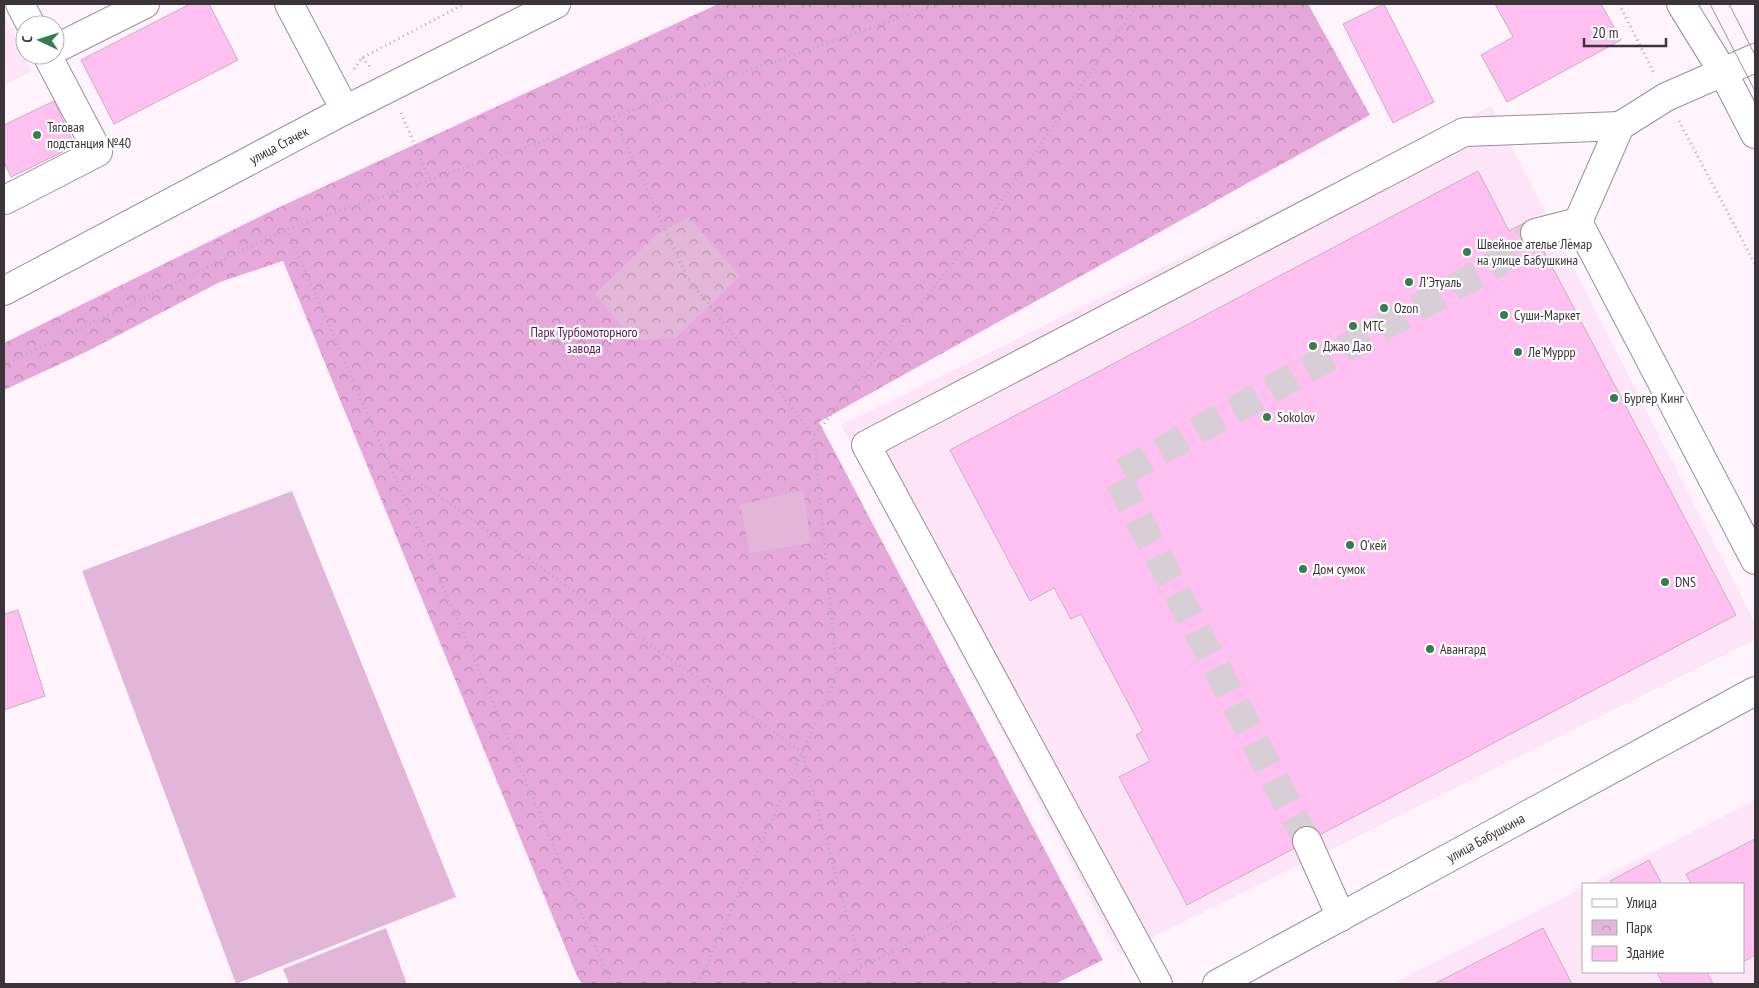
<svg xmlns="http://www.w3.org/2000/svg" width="1759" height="988" viewBox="0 0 1759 988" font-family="'PT Sans Narrow',sans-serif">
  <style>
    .built { fill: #fde4f7 }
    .forest { fill: url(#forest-crowns) }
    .park { fill: url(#park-crowns) }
    .garden { fill: #e2b6d8 }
    .building { fill: #ffbff1; stroke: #c3b2bf }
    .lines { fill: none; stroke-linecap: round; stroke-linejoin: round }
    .minor-tunnel { stroke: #d8ced5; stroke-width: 28; stroke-dasharray: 28 14; stroke-linecap: butt }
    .minor-casing { stroke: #9d8d99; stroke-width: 30 }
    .major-casing { stroke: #9d8d99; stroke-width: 30 }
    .path { stroke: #b6acb3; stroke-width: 3; stroke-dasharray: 1 4; stroke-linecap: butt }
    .minor { stroke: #fff; stroke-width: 28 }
    .major { stroke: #fff; stroke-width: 28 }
    .tram { stroke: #9f969d; stroke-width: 1 }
    .poi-dot { fill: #357f4e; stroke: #fff; stroke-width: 2 }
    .labels { text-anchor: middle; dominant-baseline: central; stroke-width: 4.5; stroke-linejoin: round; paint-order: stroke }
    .poi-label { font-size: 14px; fill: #3b3439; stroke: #fff; text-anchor: start }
    .street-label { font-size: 14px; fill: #3b3439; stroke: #fff }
    .park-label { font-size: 14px; fill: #5d1554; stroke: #fff }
  </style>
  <defs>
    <pattern id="forest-crowns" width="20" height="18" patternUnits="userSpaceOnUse" patternTransform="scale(1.25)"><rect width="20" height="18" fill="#e6a8da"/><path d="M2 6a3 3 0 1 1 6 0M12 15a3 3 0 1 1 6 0" fill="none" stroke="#bc8ab2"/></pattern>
    <pattern id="park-crowns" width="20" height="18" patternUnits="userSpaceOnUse" patternTransform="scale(1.25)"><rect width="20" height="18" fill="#e2b6d8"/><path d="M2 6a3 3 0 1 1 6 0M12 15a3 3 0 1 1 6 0" fill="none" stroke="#b895b0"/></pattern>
  </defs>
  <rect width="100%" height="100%" fill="#fff4fc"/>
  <!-- built -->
  <path class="built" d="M4,15L32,71L4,85Z
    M1491,106L1755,623V640L1119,954L841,425Z
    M1755,800V984H1391L1583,888V972H1743V884H1589Z"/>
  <!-- forest -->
  <path class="forest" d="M718,4H1308L1370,115L819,422L1103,960L1055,984H582L577,976L283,261L220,282L86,352L4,390V343L269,212Z"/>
  <!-- park -->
  <path class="park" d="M689,217L740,276L676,338L633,340L595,294L657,234Z"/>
  <!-- garden -->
  <path class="garden" d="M803,490L811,543L750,553L740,505Z
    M292,491L456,897L236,984L82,571Z
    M386,928L407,984H289L283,969Z"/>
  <!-- building -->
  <path class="building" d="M190,4H209L238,60L114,124L81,60Z
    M1384,4L1434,102L1393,123L1343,24Z
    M1495,4H1601L1621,40L1507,102L1481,55L1513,37Z
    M54,101L75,146L11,177L4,162V125Z
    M1478,171L1509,231L1528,221L1736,615L1187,905L1119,777L1150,761L1136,735L1143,731L1081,614L1071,619L1054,588L1030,601L950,450Z
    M18,610L45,696L4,710V614Z
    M1755,839V955L1743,962V884H1691L1686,874Z
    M1649,860L1662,884H1612L1610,881Z
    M1543,928L1572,984H1434Z
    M1657,972H1707L1713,984H1663Z"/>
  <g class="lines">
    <!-- minor-tunnel -->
    <path class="minor-tunnel" d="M1307,841L1116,476L1496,264L1535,233"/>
    <defs>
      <g id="minor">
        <path d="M20,4L31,25"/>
        <path d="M289,4L345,110"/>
        <path d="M55,49L145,4"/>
        <path d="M5,200L98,152L47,55"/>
        <path d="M1578,222L1755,560"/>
        <path d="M1535,233L1578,222L1620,126L1666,97L1755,58"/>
        <path id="s1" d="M4,291L345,110L556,4"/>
        <path d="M1307,841L1341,917"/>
        <path d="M1158,984L866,445L1464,132L1620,126"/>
        <path id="s2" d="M1217,984L1755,691"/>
      </g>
      <path id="major" d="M1681,4L1723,72L1755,134"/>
    </defs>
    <!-- minor casing -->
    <use href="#minor" class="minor-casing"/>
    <!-- major casing -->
    <use href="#major" class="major-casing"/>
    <!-- path -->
    <path class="path" d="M1619,4L1654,73
      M362,58L370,67
      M354,69L362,58L464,4
      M401,113L430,180
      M613,116L687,277L814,436
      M1679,121L1755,264
      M287,229L480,672L611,984
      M4,365L287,229L941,4
      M389,461L802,752L861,967
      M698,984L837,675L814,436L988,220L1138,4
      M830,984L861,967L972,914"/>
    <!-- minor -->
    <use href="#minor" class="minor"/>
    <!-- major -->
    <use href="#major" class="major"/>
    <!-- tram -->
    <path class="tram" d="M1710,4L1755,91
      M1729,4L1755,55"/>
  </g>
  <!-- markers -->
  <g class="poi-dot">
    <circle cx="37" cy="135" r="5"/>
    <circle cx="1467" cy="252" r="5"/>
    <circle cx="1409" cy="282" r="5"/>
    <circle cx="1384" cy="308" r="5"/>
    <circle cx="1504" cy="315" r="5"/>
    <circle cx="1353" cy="326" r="5"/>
    <circle cx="1313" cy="346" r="5"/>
    <circle cx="1518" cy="352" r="5"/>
    <circle cx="1614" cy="398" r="5"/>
    <circle cx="1267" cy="417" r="5"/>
    <circle cx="1350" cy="545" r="5"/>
    <circle cx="1303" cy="569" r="5"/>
    <circle cx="1665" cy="582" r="5"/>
    <circle cx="1430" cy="649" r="5"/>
  </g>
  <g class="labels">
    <!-- poi labels -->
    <g class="poi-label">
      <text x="47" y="127">Тяговая<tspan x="47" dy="16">подстанция №40</tspan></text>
      <text x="1477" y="244">Швейное ателье Лемар<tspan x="1477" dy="16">на улице Бабушкина</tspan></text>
      <text x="1419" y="282">Л'Этуаль</text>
      <text x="1394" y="308">Ozon</text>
      <text x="1514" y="315">Суши-Маркет</text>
      <text x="1363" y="326">МТС</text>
      <text x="1323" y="346">Джао Дао</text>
      <text x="1528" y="352">Ле'Муррр</text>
      <text x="1624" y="398">Бургер Кинг</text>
      <text x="1277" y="417">Sokolov</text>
      <text x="1360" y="545">О’кей</text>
      <text x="1313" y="569">Дом сумок</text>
      <text x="1675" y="582">DNS</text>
      <text x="1440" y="649">Авангард</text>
    </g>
    <!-- street labels -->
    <g class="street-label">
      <text stroke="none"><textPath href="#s1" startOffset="311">улица Стачек</textPath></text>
      <text stroke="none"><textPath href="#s2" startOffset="306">улица Бабушкина</textPath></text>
    </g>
    <!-- park labels -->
    <g class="park-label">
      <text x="584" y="332">Парк Турбомоторного<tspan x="584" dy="16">завода</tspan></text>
    </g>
  </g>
  <!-- border -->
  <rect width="1759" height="988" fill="none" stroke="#3b3439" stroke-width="10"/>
  <!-- legend -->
  <rect x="1582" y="883" width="162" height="90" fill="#ffffff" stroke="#b1aeb0"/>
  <rect x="1592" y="899" width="25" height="8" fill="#ffffff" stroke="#b1aeb0"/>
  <text x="1626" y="908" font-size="15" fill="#3b3439">Улица</text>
  <rect x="1592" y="920" width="25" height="15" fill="url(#park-crowns)" stroke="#b1aeb0"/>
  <text x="1626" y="933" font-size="15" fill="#3b3439">Парк</text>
  <rect x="1592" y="946" width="25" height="15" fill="#ffbff1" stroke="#b1aeb0"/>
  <text x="1626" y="958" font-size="15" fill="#3b3439">Здание</text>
  <!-- north arrow -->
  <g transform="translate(40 40) rotate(274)"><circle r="24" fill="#ffffff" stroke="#b1aeb0"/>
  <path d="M0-4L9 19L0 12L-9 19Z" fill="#357f4e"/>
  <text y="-8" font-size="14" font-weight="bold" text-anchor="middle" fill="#3b3439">С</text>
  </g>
  <!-- scale -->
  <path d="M1584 38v8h82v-8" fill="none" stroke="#3b3439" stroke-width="2.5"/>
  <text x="1592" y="38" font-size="15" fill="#3b3439" stroke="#ffffff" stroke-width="4" paint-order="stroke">20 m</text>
</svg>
